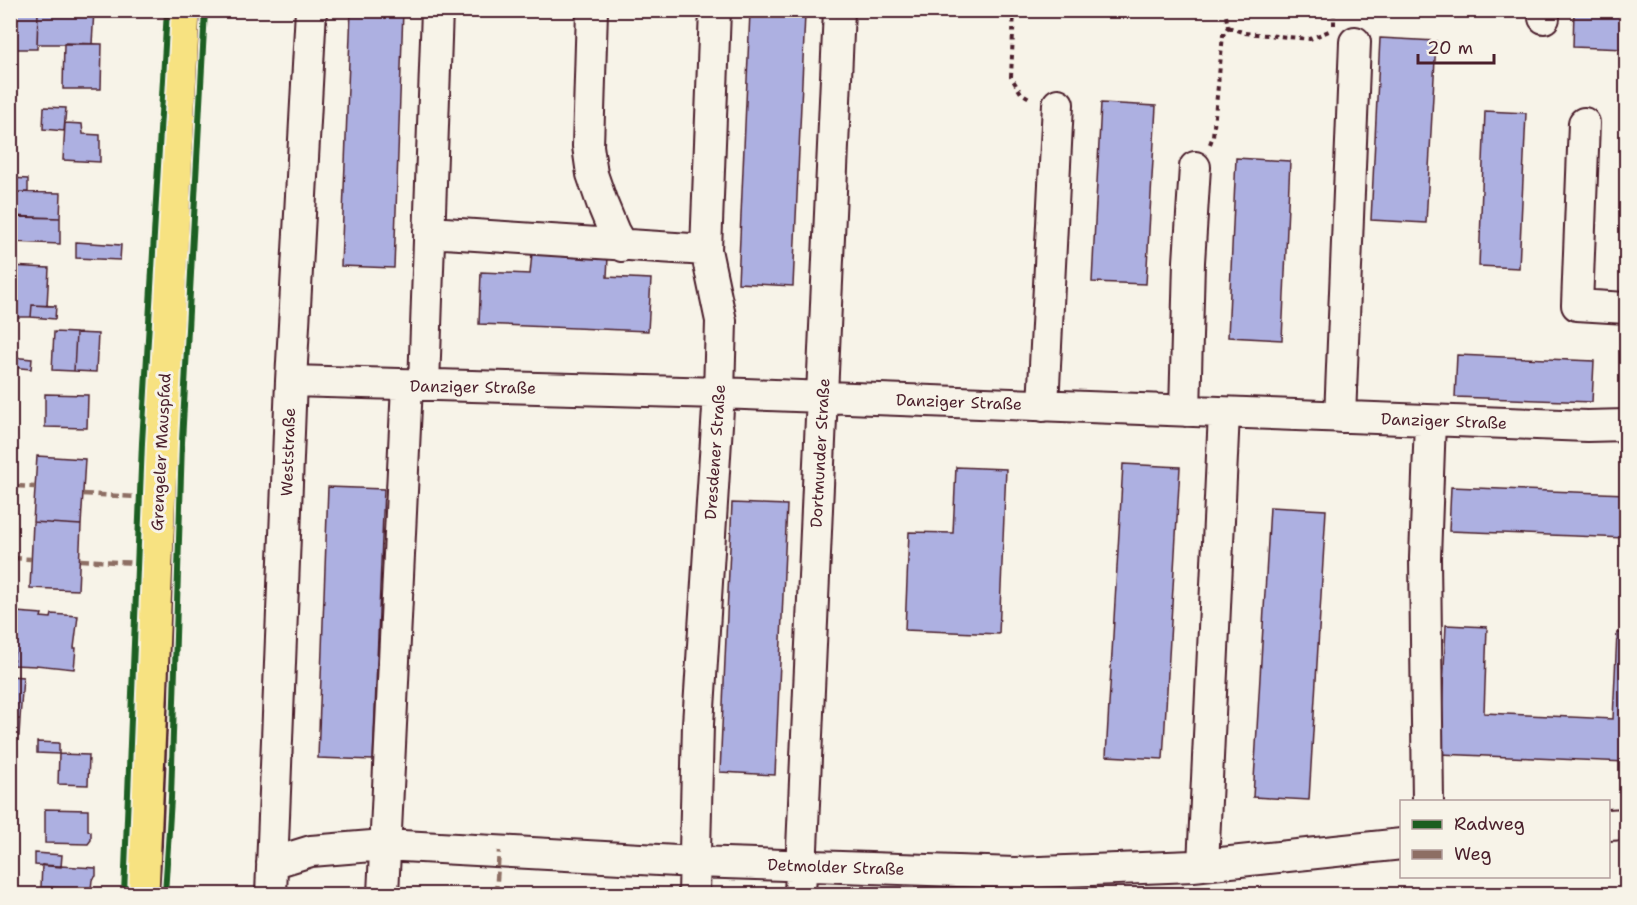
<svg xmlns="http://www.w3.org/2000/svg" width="1637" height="905" viewBox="0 0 1637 905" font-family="'Shantell Sans',sans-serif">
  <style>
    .building { fill: #adb0e1; stroke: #4a1f2b; stroke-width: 1.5 }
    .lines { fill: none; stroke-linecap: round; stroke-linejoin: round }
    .minor-casing { stroke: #4a1f2b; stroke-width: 34 }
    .major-casing { stroke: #4a1f2b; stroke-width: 38 }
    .path { stroke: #4a1f2b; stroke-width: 4; stroke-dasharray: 4.5 4.5; stroke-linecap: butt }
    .minor { stroke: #f7f3e8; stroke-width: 30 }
    .major { stroke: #f7e281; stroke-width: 33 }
    .quiet { stroke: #8d6e63; stroke-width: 4.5; stroke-dasharray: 9 4.5; stroke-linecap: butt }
    .cycleway-casing { stroke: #f7f3e8; stroke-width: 10 }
    .cycleway { stroke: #1b5e20; stroke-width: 6 }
    .labels { text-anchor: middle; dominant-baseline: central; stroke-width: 6; stroke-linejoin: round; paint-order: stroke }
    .street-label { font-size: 16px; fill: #4a1f2b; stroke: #f7f3e8 }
  </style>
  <rect width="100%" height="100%" fill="#f7f3e8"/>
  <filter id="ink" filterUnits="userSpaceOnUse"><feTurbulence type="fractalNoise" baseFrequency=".0167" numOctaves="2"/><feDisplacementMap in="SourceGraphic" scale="12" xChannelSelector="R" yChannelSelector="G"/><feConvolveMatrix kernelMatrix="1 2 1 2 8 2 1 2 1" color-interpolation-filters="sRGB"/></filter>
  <g filter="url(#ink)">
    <!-- building -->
    <path class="building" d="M10,10H38L37,49H10Z
      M55,10H94L92,44H37L38,13L55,14Z
      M351,10H403L394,268L341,266Z
      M1574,10H1626V49L1573,47Z
      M750,12L805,14L793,286L738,283Z
      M1380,38L1436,41L1426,223L1371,220Z
      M64,43L102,44L101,89H63Z
      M1101,103L1156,106L1146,284L1092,282Z
      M44,107L66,108L64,131L43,129Z
      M1485,111L1526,113L1519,268L1479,266Z
      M10,118H17L14,165H10Z
      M65,123L82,124L83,134L100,135V162L63,160Z
      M1236,158L1290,161L1282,340L1228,337Z
      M10,178L28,179V192H10Z
      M10,192L61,193L60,218L10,216Z
      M14,217L60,218V244L12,242Z
      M76,242L121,245L120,260L76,258Z
      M532,253L608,257L607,277L651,279L648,331L479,324L481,272L530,274Z
      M10,266L49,268L47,306L32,305L31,317H16V303H10Z
      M32,305L56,306L55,319L31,317Z
      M54,332L76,333L74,371L52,370Z
      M76,333L98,334L96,372L74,371Z
      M1457,355L1594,361L1592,402L1455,397Z
      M10,357L32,359L31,369L10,367Z
      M45,394L88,395L87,428L45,427Z
      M37,456L85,459L81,525L33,522Z
      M1123,464L1180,467L1163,759L1106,756Z
      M956,467L1006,469L999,634L905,630L909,532L953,533Z
      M328,487L384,489L373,760L318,758Z
      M1451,487L1626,494V538L1449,531Z
      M732,503L787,505L775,775L720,772Z
      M1270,507L1326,510L1309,800L1253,797Z
      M33,522L81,525L78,590L30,588Z
      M16,612L42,614L41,617L51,618L52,614L78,616L74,648H76L74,669L36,665V666L13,665L17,633H15Z
      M1446,625L1487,627L1484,713L1613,719L1617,633H1626V762L1440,754Z
      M10,676L23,677L20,719H10Z
      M10,719H20L19,736H10Z
      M37,742L59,743V754L37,753Z
      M59,754L89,755L88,785L58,784Z
      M45,809L88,810V830L91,832V840L88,844L45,843Z
      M35,853L62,855L61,867L35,865Z
      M42,865L96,868V876L92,880L91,889L41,887Z
      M41,887L91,889V894H41Z"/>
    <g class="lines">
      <defs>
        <path id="minor" d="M592,10L588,146L592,174L602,203L614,232L622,246
          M1544,18V10
          M1584,123L1577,305L1626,308
          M429,232L706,250
          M291,381L719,393L1587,426L1626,425
          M424,385L437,10
          M1043,406L1058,104
          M1185,411L1189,262L1195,167
          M1340,417L1355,42
          M1428,802L1425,558L1430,421
          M1608,825L1626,824
          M272,863L311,851L384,845L695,862L1015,873L1193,866L1402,844
          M1203,865L1224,413
          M271,894L291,381L311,10
          M383,894L407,385
          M694,894L698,724L719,393L721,321L706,250L715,10
          M800,894L839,10"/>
        <path id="major" d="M142,894L159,487L183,10"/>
      </defs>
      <!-- minor casing -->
      <use href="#minor" class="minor-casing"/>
      <!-- major casing -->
      <use href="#major" class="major-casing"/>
      <!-- path -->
      <path class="path" d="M1014,10L1011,77L1021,93L1031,99
        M1334,25V10
        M1228,27L1245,33L1310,39L1329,31
        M1210,144L1213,136L1223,35L1228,27L1225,10
        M10,486H16
        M10,558H12"/>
      <!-- minor -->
      <use href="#minor" class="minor"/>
      <!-- major -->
      <use href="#major" class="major"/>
      <!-- quiet -->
      <path class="quiet" d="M16,486L35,487
        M83,494L139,497
        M12,558L31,559
        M80,560L137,563
        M496,894L499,851"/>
      <defs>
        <path id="cycleway" d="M124,894L142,443L167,10
          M165,894L171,798L182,442L205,10"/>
      </defs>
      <!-- cycleway casing -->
      <use href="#cycleway" class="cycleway-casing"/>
      <!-- cycleway -->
      <use href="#cycleway" class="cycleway"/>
    </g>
  </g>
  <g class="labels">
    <!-- street labels -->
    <g class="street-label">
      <text transform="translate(473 387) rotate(1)">Danziger Straße</text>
      <text transform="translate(959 402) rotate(2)">Danziger Straße</text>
      <text transform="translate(1444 421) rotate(2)">Danziger Straße</text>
      <text transform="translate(161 452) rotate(-87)">Grengeler Mauspfad</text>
      <text transform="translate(288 452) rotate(-88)">Weststraße</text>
      <text transform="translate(715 452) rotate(-86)">Dresdener Straße</text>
      <text transform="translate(820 453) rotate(-87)">Dortmunder Straße</text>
      <text transform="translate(836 867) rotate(2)">Detmolder Straße</text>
    </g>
  </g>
  <!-- margin -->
  <rect width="1637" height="905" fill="none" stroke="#f7f3e8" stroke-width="36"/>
  <rect x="18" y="18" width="1601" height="869" fill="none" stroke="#4a1f2b" stroke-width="2" filter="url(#ink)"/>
  <!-- legend -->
  <rect x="1400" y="800" width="210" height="78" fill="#f7f3e8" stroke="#b29e9c" stroke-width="1.5"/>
  <rect x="1412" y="820" width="30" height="9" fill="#1b5e20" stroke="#b29e9c" stroke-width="1.5"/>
  <text x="1454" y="830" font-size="18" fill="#4a1f2b">Radweg</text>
  <rect x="1412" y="850" width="30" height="9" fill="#8d6e63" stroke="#b29e9c" stroke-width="1.5"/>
  <text x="1454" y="860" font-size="18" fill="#4a1f2b">Weg</text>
  <!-- scale -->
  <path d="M1418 54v9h76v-9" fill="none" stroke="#4a1f2b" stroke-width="3"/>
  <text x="1427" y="54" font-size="18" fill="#4a1f2b" stroke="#f7f3e8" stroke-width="4.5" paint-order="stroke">20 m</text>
</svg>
